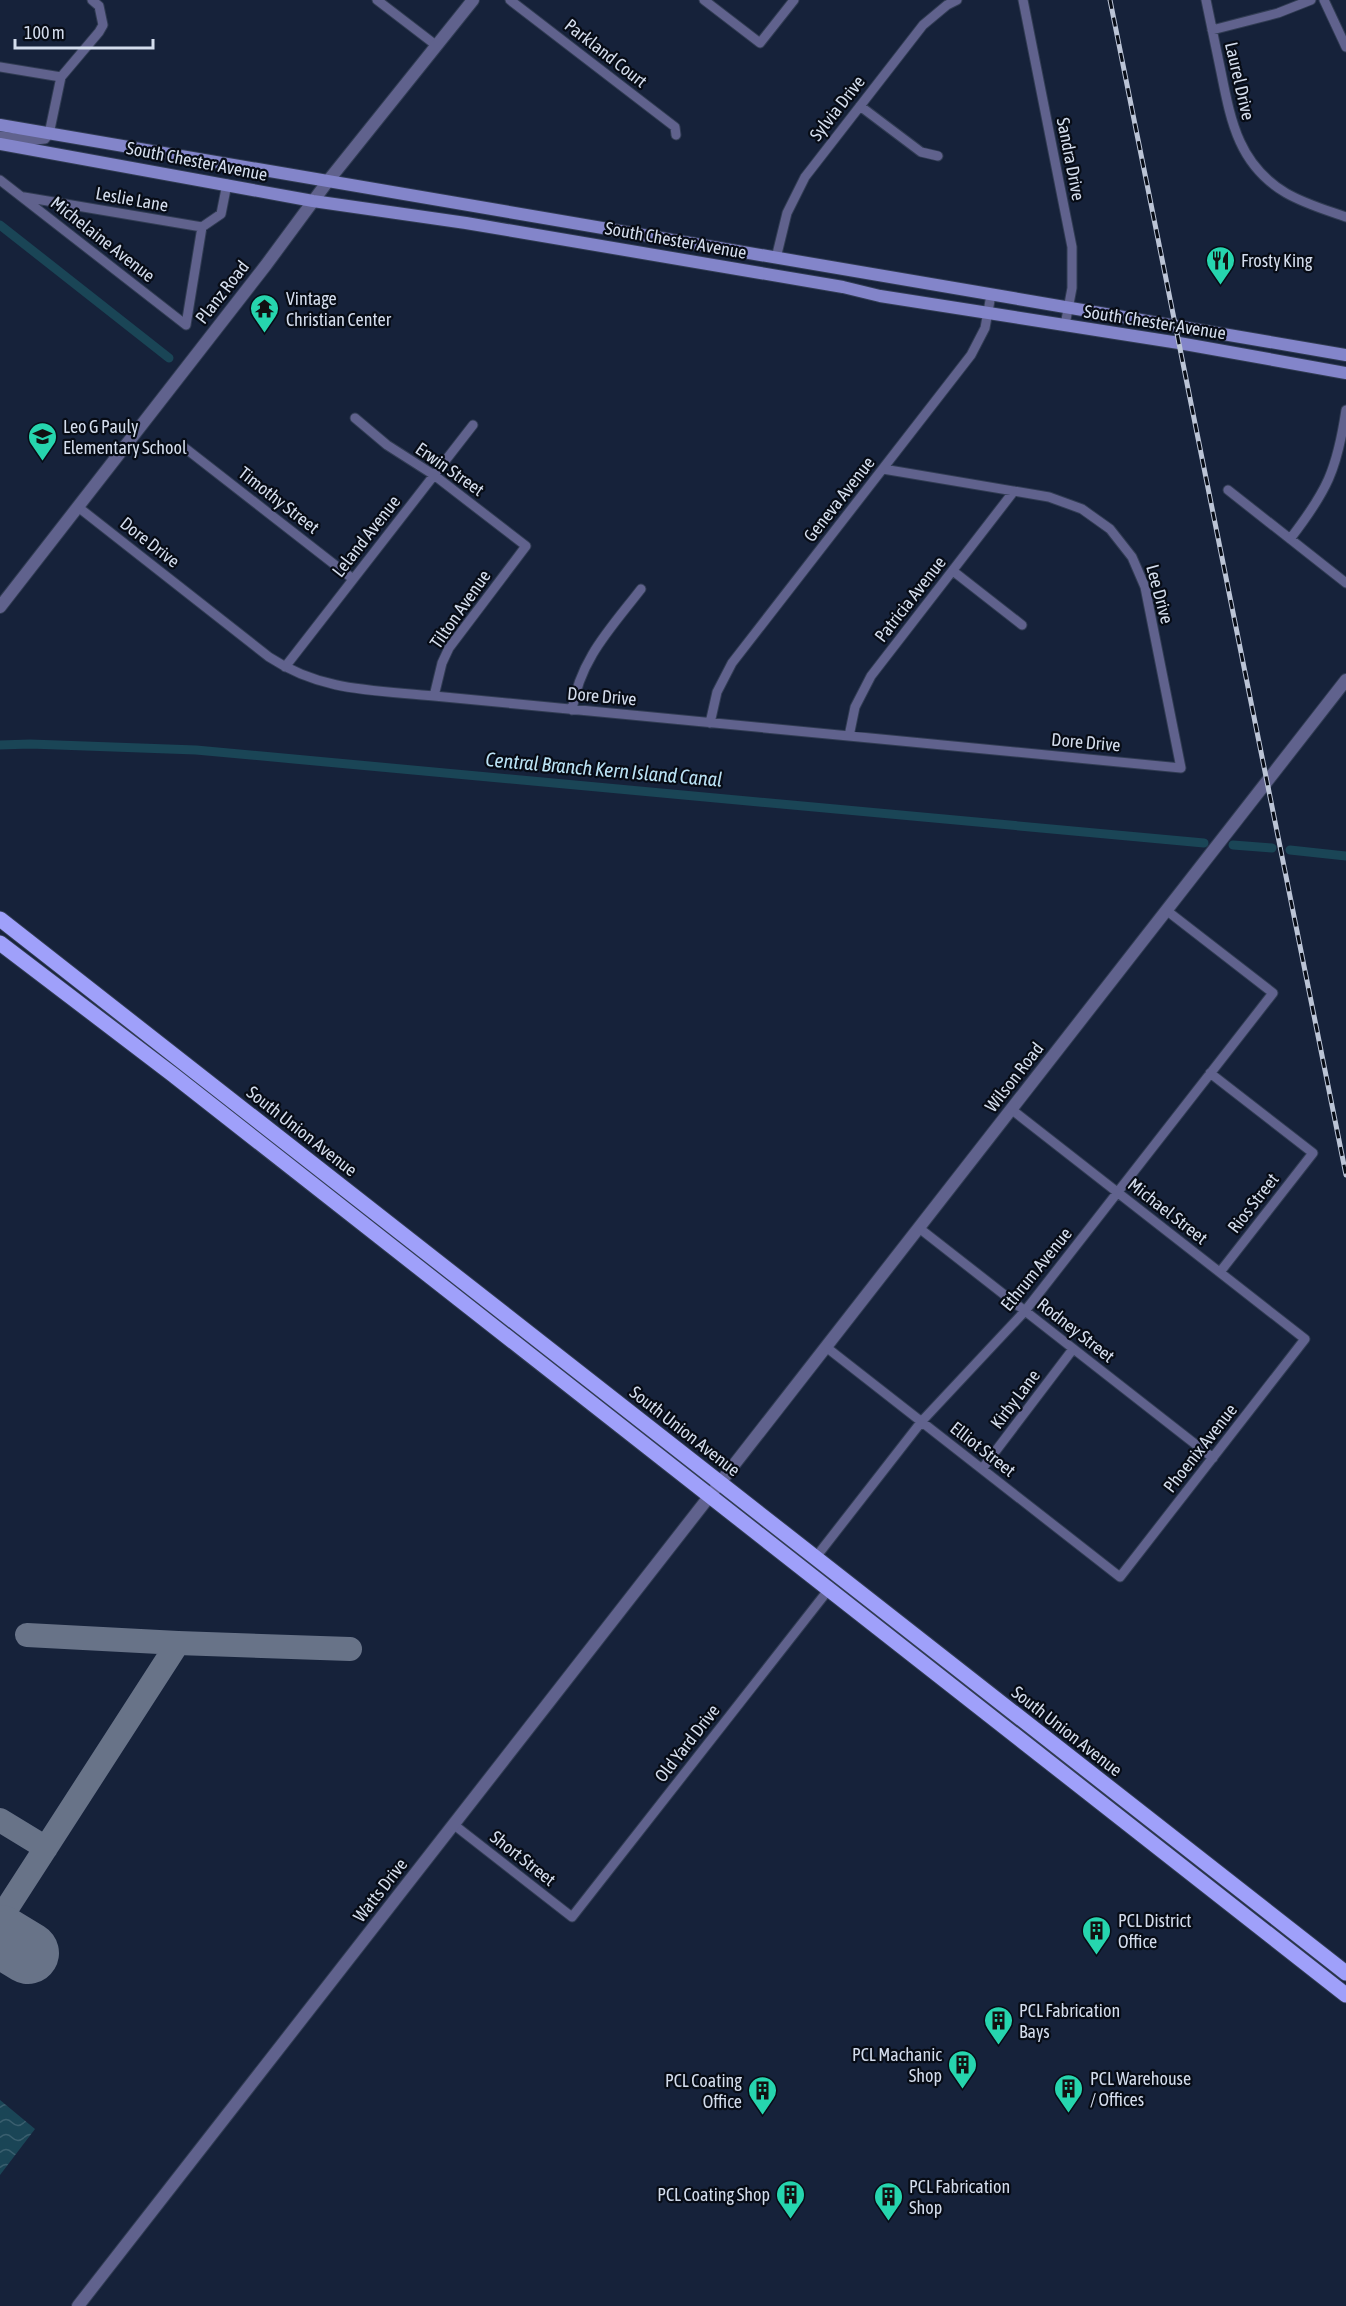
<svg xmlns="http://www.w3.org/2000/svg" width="1346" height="2306" viewBox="0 0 1346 2306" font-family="'Asap Condensed',sans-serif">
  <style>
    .water { fill: url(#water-waves) }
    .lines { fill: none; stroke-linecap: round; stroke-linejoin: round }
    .canal { stroke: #1a4556; stroke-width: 9 }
    .taxiway { stroke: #687388; stroke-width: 24 }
    .runway { stroke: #687388; stroke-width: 62 }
    .minor-casing { stroke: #313c53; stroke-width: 11 }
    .tertiary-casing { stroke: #313c53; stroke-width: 14 }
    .secondary-casing { stroke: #313c53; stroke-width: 14 }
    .primary-casing { stroke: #313c53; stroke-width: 17 }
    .minor { stroke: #60628d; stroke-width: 9 }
    .tertiary { stroke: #60628d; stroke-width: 12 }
    .secondary { stroke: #8385ca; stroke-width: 12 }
    .primary { stroke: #9fa0fa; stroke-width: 15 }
    .rail-casing { stroke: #bbc4d6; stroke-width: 5 }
    .rail { stroke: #070c16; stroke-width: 3; stroke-dasharray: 9; stroke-linecap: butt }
    .labels { text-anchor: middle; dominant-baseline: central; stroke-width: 4.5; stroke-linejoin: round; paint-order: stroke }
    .street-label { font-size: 18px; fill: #d4dded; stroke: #070c16 }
    .poi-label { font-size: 18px; fill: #d4dded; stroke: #070c16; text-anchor: start }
    .water-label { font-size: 20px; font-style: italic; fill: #bbe3f5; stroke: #070c16 }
  </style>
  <defs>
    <pattern id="water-waves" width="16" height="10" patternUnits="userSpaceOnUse" patternTransform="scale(1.5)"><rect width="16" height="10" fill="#1a4556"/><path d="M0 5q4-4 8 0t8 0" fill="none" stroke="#3a5f6f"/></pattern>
  </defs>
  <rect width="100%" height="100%" fill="#16223a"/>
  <!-- water -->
  <path class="water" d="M0,2100L35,2129L0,2175Z"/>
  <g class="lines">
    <!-- canal -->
    <path class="canal" d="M0,225L169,358
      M0,745L30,744L196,750L1204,843
      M1233,845L1272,848
      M1290,850L1346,856"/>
    <!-- taxiway -->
    <path class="taxiway" d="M27,1635L178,1643L350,1649
      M0,1820L46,1848
      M0,1919L178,1643"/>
    <!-- runway -->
    <path class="runway" d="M0,1936L28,1953"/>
    <defs>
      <path id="minor" d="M377,0L437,46
        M510,0L675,127L676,135
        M704,0L760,43L794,0
        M1023,0L1072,247V288L1065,325
        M1206,0C1211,24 1216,48 1221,72C1231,122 1239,165 1286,193C1305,204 1326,210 1346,217
        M1324,0L1346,47
        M1212,30L1278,13L1311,0
        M0,67L61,77
        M860,106L921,152L938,156
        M0,136L35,140L45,139L49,134L61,77L99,32L103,25L99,6L92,0
        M0,180L186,325L202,227L221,214L227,184
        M24,197L202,227
        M776,258L787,213L805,177L923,25L947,5L957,0
        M355,418L387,445L434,475L526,546L449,648L442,663L434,696
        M185,448L353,579
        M1228,490L1346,583
        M78,507L269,657C322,692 374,690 434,696L1181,768L1145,587L1132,557L1110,529L1082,509L1049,497L883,469
        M1290,539C1327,491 1337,470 1346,410
        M953,571L1022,625
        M285,667L473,425
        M572,710C580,659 611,628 641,589
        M710,723L717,692L732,663L971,355L985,328L991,295
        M849,736L855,707L871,676L1014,491
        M1210,1073L1313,1153L1220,1272
        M919,1228L1213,1458
        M826,1347L1120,1577L1305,1339L1011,1109
        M982,1469L1073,1349
        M816,1557L922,1421L1025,1311L1273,993L1166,910
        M453,1824L572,1917L829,1589"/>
      <path id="tertiary" d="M0,607L266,265L328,181L473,0
        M78,2306L1346,680"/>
      <path id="secondary" d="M0,125L1346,355
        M0,144L313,201L466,223L843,287L880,296L1179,343L1346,373"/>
      <path id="primary" d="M0,919L1346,1973
        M0,943L172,1074L1346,1995"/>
    </defs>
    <!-- minor casing -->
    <use href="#minor" class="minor-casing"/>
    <!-- tertiary casing -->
    <use href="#tertiary" class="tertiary-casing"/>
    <!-- secondary casing -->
    <use href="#secondary" class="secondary-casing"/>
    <!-- primary casing -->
    <use href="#primary" class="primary-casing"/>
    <!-- minor -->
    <use href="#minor" class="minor"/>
    <!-- tertiary -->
    <use href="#tertiary" class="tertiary"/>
    <!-- secondary -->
    <use href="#secondary" class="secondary"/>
    <!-- primary -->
    <use href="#primary" class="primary"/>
    <defs>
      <path id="rail" d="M1110,0L1346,1175"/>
    </defs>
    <!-- rail casing -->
    <use href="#rail" class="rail-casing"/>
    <!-- rail -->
    <use href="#rail" class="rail"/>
  </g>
  <!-- icons -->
  <defs>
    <symbol id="restaurant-pin" viewBox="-11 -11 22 30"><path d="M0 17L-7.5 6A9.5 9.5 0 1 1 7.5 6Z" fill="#26d5ae" stroke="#070c16"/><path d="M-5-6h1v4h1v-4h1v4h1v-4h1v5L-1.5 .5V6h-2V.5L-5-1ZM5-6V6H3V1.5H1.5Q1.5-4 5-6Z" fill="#111"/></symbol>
    <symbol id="temple-pin" viewBox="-11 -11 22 30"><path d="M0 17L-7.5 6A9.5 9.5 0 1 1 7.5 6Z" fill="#26d5ae" stroke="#070c16"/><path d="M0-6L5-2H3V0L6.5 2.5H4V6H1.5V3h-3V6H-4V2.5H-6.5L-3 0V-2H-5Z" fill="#111"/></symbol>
    <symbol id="school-pin" viewBox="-11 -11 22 30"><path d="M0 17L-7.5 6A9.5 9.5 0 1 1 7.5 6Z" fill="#26d5ae" stroke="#070c16"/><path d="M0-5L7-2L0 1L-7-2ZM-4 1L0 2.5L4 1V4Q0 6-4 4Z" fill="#111"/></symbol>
    <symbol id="building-pin" viewBox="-11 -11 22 30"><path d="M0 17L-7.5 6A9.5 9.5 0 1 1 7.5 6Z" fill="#26d5ae" stroke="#070c16"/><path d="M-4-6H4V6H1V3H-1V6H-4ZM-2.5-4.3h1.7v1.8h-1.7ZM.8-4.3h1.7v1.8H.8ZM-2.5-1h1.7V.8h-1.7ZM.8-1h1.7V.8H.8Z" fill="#111"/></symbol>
  </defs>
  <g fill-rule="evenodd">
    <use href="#restaurant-pin" x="1204" y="244" width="33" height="45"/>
    <use href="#temple-pin" x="248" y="292" width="33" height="45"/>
    <use href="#school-pin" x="26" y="420" width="33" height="45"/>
    <use href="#building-pin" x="1080" y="1914" width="33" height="45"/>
    <use href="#building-pin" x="982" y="2004" width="33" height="45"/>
    <use href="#building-pin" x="946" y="2048" width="33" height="45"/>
    <use href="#building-pin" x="1052" y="2072" width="33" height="45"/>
    <use href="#building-pin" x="746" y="2074" width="33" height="45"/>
    <use href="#building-pin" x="774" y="2178" width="33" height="45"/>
    <use href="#building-pin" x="872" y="2180" width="33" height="45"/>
  </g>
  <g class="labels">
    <!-- street labels -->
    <g class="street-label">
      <text transform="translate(606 53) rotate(38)">Parkland Court</text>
      <text transform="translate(1240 81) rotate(77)">Laurel Drive</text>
      <text transform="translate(837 108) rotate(-52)">Sylvia Drive</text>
      <text transform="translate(1071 159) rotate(79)">Sandra Drive</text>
      <text transform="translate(197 161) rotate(11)">South Chester Avenue</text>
      <text transform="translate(132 199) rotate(10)">Leslie Lane</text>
      <text transform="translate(103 239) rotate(38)">Michelaine Avenue</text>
      <text transform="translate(676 240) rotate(10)">South Chester Avenue</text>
      <text transform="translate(222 292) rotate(-52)">Planz Road</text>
      <text transform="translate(1155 322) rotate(9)">South Chester Avenue</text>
      <text transform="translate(450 469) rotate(35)">Erwin Street</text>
      <text transform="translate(839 499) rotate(-52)">Geneva Avenue</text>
      <text transform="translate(279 500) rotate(38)">Timothy Street</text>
      <text transform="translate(366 536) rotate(-52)">Leland Avenue</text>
      <text transform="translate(150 542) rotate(38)">Dore Drive</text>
      <text transform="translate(1160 594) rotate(75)">Lee Drive</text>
      <text transform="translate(910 599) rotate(-52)">Patricia Avenue</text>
      <text transform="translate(460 609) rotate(-55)">Tilton Avenue</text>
      <text transform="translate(602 696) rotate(5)">Dore Drive</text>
      <text transform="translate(1086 742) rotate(5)">Dore Drive</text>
      <text transform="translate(1014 1077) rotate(-52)">Wilson Road</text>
      <text transform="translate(302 1131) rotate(38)">South Union Avenue</text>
      <text transform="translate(1253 1203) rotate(-52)">Rios Street</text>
      <text transform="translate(1168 1211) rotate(38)">Michael Street</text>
      <text transform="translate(1036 1269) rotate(-51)">Ethrum Avenue</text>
      <text transform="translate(1076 1330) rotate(38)">Rodney Street</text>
      <text transform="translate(1015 1399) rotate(-53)">Kirby Lane</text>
      <text transform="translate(685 1431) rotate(38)">South Union Avenue</text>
      <text transform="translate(1200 1448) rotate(-52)">Phoenix Avenue</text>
      <text transform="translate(983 1449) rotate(38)">Elliot Street</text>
      <text transform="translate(1067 1731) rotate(38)">South Union Avenue</text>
      <text transform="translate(687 1743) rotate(-52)">Old Yard Drive</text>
      <text transform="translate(523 1858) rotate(38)">Short Street</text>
      <text transform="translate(380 1890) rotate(-52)">Watts Drive</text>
    </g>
    <!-- poi labels -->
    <g class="poi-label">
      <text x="1241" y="260">Frosty King</text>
      <text x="286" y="298">Vintage<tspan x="286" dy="21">Christian Center</tspan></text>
      <text x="63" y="426">Leo G Pauly<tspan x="63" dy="21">Elementary School</tspan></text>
      <text x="1118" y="1920">PCL District<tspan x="1118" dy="21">Office</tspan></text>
      <text x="1019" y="2010">PCL Fabrication<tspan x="1019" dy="21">Bays</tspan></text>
      <text x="942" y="2054" text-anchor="end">PCL Machanic<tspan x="942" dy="21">Shop</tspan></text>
      <text x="1090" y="2078">PCL Warehouse<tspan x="1090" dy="21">/ Offices</tspan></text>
      <text x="742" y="2080" text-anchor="end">PCL Coating<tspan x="742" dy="21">Office</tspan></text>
      <text x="909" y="2186">PCL Fabrication<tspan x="909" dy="21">Shop</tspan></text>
      <text x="770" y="2194" text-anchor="end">PCL Coating Shop</text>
    </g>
    <!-- water labels -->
    <g class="water-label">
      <text transform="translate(604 769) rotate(5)">Central Branch Kern Island Canal</text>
    </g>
  </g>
  <!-- scale -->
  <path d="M15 39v9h138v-9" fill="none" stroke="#d4dded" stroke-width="3"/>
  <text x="24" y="39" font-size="18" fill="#d4dded" stroke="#070c16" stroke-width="4.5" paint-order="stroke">100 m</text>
</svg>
